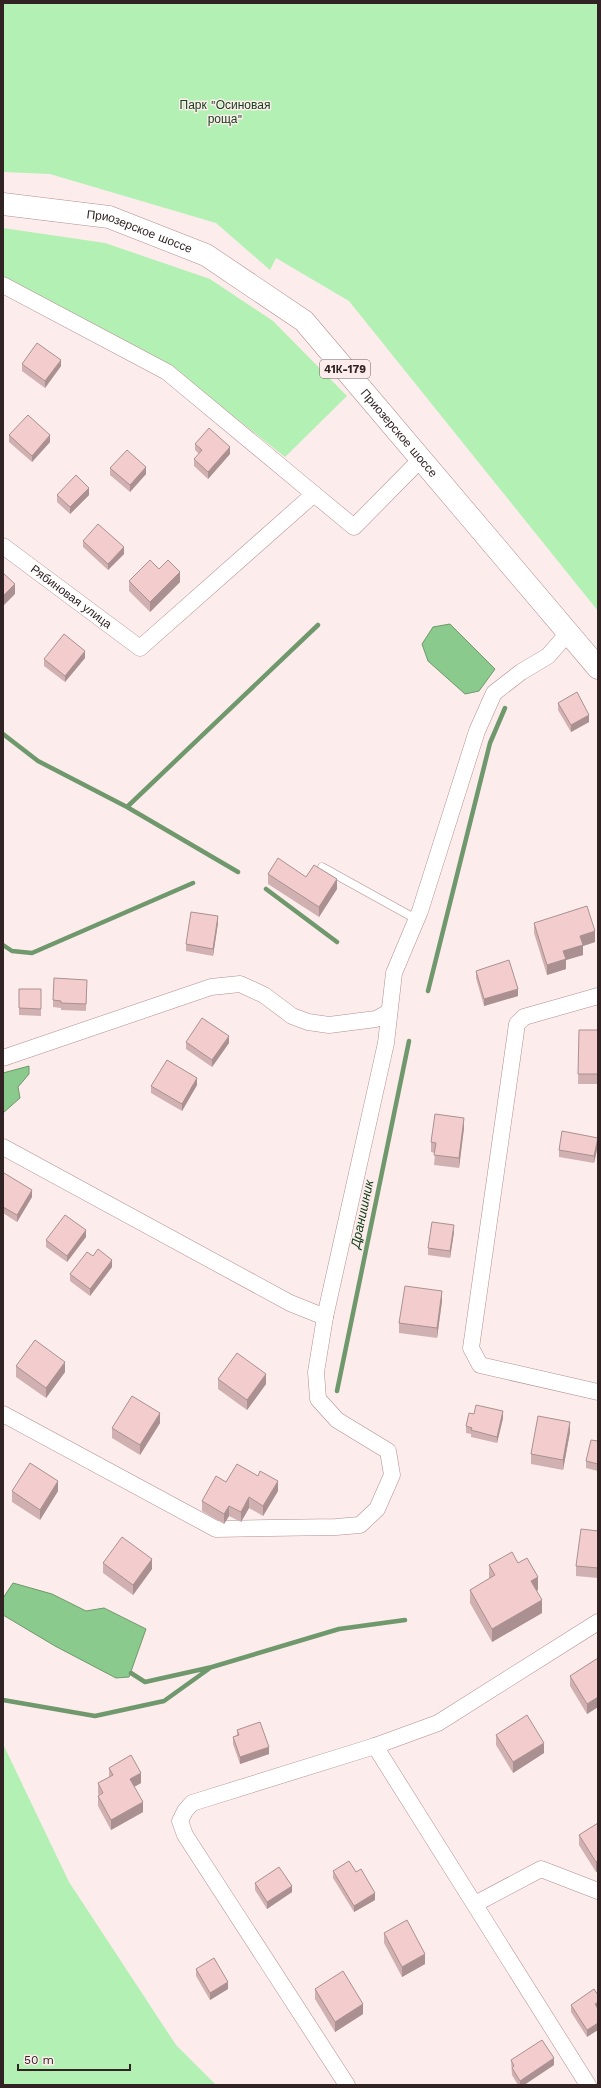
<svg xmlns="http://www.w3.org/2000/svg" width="601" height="2088" viewBox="0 0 601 2088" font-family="'Work Sans',sans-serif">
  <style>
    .green { fill: #b2f0b3 }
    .water { fill: #8aca8c; stroke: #6f986c }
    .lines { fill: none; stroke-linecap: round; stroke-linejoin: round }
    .stream { stroke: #6f986c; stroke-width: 4.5 }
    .lane-casing { stroke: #b48f90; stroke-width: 9 }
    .street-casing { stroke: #b48f90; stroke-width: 17 }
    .primary-casing { stroke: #b48f90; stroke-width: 23 }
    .lane { stroke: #fff; stroke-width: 8 }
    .street { stroke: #fff; stroke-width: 16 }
    .primary { stroke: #fff; stroke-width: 22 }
    .wall { fill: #d1b0b1 }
    .shaded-wall { fill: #aa9090 }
    .building { fill: #f3cdce; stroke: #aa9090 }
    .labels { text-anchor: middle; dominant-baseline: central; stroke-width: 3; stroke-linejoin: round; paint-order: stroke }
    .shield { fill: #fcecec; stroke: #6e5f5f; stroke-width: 1 }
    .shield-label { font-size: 11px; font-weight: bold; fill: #312323 }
    .park-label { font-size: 12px; fill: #16421a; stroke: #fcecec }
    .street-label { font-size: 12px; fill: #312323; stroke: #fcecec }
    .water-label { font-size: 13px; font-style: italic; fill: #0c3b12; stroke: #fcecec }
  </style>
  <rect width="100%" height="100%" fill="#fcecec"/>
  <!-- green -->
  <path class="green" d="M3,3H598V611L349,301L276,258L270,270L216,223L50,174L3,172Z
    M3,228L105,243L210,279L273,321L347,396L285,457L170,366L3,277Z
    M3,1744L69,1882L176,2045L216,2085H3Z"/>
  <!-- water -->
  <path class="water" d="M450,624L495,669L479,691L465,694L428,661L422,644L433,627Z
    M29,1066V1074L18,1087L20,1098L3,1113V1073Z
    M13,1583L52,1594L86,1611L104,1608L146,1629L129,1677L116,1678L55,1646L3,1615V1598Z"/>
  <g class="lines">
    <!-- stream -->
    <path class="stream" d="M3,734L38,761L127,807L318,625
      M127,807L238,872
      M266,889L337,942
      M3,945L12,951L32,953L193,883
      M428,991L490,743L505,708
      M337,1391L409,1041
      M131,1673L145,1682L212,1667L339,1629L405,1620
      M3,1700L95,1716L164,1701L210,1668"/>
    <defs>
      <path id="lane" d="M322,867L416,919"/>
      <g id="street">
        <path d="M3,285L167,372L314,494"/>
        <path id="s1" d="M3,546L140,648L314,494L354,527L422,458"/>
        <path d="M598,996L524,1017L517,1024L471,1348L480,1365L598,1392"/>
        <path d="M3,1058L211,987L240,984L264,995L292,1016L308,1022L329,1025L376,1019L389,1012"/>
        <path d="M3,1147L290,1303L325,1317"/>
        <path d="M3,1414L216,1529L336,1527L360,1525L377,1509L392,1475L388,1451L337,1420L318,1399L316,1372L325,1317L386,1043L394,973L420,911L477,731L494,693L521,672L548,656L568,633"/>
        <path d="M375,1746L588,2085"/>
        <path d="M475,1904L541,1869L598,1891"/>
        <path d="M347,2085L185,1835L180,1821L185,1811L192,1803L375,1746L438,1723L598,1622"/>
      </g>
      <g id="primary">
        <path id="s2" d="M3,204L109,217L206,255L304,321L598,668"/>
      </g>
    </defs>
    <!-- lane casing -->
    <use href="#lane" class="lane-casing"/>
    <!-- street casing -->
    <use href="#street" class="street-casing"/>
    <!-- primary casing -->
    <use href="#primary" class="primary-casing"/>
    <!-- lane -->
    <use href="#lane" class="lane"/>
    <!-- street -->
    <use href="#street" class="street"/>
    <!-- primary -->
    <use href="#primary" class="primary"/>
  </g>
  <!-- wall -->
  <path class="wall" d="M22,364L61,366L45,388L22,371Z
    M9,435L50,442L32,462L9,442Z
    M195,444L230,454L208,479L194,466V459L199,454L195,450Z
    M110,468L146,474L130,492L110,475Z
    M57,495H89L70,514L57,502Z
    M83,541L124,554L108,570L83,547Z
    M159,569L180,582L150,612L129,591V581Z
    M85,658L65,682L44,666V659Z
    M558,703L589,722L571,732L558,710Z
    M268,874L306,877L337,889L319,917L268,884Z
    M218,923L213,956L186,951V944Z
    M534,923L595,942L583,946V955L566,960V969L547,975L534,933Z
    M476,971L518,996L484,1006L476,978Z
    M87,986L86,1011L61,1010V1008L53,1007V1000Z
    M19,989H41V1016L19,1015Z
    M579,1030H598V1084H578Z
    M186,1042L229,1043L212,1067L186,1049Z
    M197,1085L182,1111L151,1093V1086Z
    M464,1128L459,1168L434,1165L435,1153L431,1152V1142Z
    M598,1145L594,1163L559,1157V1150Z
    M3,1174L32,1197L17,1222L3,1213Z
    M454,1232L450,1258L428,1255V1248Z
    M86,1237L67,1262L46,1247V1240Z
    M112,1267L90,1296L70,1281V1274Z
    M442,1301L437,1338L399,1333V1323Z
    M16,1366L65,1372L46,1398L16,1377Z
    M218,1379L266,1384L247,1410L218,1389Z
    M474,1414L503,1418L497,1443L471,1437V1434L466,1433V1426Z
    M160,1423L140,1455L112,1438V1428Z
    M570,1432L563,1470L531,1464V1454Z
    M598,1441V1471L586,1468V1461Z
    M226,1482L278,1491L263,1516L249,1508L241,1522L229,1516L224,1524L202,1511V1501Z
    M12,1491H58L40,1520L12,1502Z
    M598,1531V1578L576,1576V1566Z
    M103,1563L152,1569L133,1595L103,1573Z
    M518,1563L538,1590H536L542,1613L492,1642L470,1603V1590L489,1579V1565Z
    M598,1658V1707L587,1714L570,1686V1676Z
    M237,1730L269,1754L240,1764L233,1744V1737L237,1735Z
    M496,1735L544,1753L513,1773L496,1745Z
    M109,1768L141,1783L134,1787L143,1812L111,1830L98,1806V1796H99L98,1793V1783L109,1777Z
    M598,1823V1871L596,1872L579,1845V1835Z
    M333,1871L356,1872L375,1900L354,1912L333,1878Z
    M255,1883L292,1892L267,1909L255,1890Z
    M384,1933L425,1964L402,1977L384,1943Z
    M196,1969L228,1989L210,2000L196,1976Z
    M315,1989L363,2014L335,2032L315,1999Z
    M594,1989L587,2037L571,2012V2005Z
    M511,2060L554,2065L524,2085H518L512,2075Z"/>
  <!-- shaded-wall -->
  <path class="shaded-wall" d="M61,360V366L45,388V381Z
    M50,435V442L32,462V456Z
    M230,447V454L208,479V472Z
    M146,467V474L130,492V485Z
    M89,488V495L70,514V507Z
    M124,547V554L108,570V564Z
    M180,572V582L150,612V602Z
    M15,584V594L3,606V596Z
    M85,651V658L65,682V676Z
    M589,715V722L571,732V725Z
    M337,879V889L319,917V907Z
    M218,916V923L213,956V949Z
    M595,931V942L583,946V955L566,960V969L547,975V965L580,936Z
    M518,989V996L484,1006V999Z
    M229,1036V1043L212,1067V1060Z
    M197,1078V1085L182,1111V1104Z
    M464,1118V1128L459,1168V1158Z
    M598,1138V1145L594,1163V1156Z
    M32,1190V1197L17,1222V1215Z
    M454,1225V1232L450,1258V1251Z
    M86,1230V1237L67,1262V1256Z
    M112,1260V1267L90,1296V1289Z
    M442,1291V1301L437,1338V1328Z
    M65,1362V1372L46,1398V1388Z
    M266,1374V1384L247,1410V1400Z
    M503,1411V1418L497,1443V1437Z
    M160,1413V1423L140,1455V1445Z
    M570,1422V1432L563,1470V1460Z
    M58,1481V1491L40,1520V1510Z
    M278,1481V1491L263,1516V1506Z
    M249,1497V1508L241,1522V1512Z
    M229,1506V1516L224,1524V1514Z
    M152,1559V1569L133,1595V1585Z
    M538,1577V1590L531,1594V1581Z
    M542,1600V1613L492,1642V1629Z
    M598,1697V1707L587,1714V1704Z
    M544,1743V1753L513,1773V1762Z
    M269,1747V1754L240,1764V1757Z
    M141,1773V1783L130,1789V1779Z
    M143,1802V1812L111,1830V1820Z
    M598,1861V1871L596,1872V1862Z
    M292,1886V1892L267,1909V1902Z
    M375,1893V1900L354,1912V1906Z
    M425,1954V1964L402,1977V1967Z
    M228,1982V1989L210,2000V1993Z
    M598,2002V2009L595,2004Z
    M363,2004V2014L335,2032V2022Z
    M598,2023V2030L587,2037V2030Z
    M554,2058V2065L524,2085H520V2081Z"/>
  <!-- building -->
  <path class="building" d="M37,343L61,360L45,381L22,364Z
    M28,415L50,435L32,456L9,435Z
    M209,428L230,447L208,472L194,459L202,450L195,444Z
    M127,450L146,467L130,485L110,468Z
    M76,475L89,488L70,507L57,495Z
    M98,524L124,547L108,564L83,541Z
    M150,560L159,569L168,560L180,572L150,602L129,581Z
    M3,573L15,584L3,596Z
    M64,634L85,651L65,676L44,659Z
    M577,692L589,715L571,725L558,703Z
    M278,858L306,877L314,865L337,879L319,907L268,874Z
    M587,906L595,931L580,936L583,945L563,951L566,959L547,965L534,923Z
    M191,912L218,916L213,949L186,944Z
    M509,960L518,989L484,999L476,971Z
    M54,978L87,980L86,1004L61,1003V1001L53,1000Z
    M19,989H41V1009L19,1008Z
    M202,1018L229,1036L212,1060L186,1042Z
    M579,1030H598V1074H578Z
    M167,1060L197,1078L182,1104L151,1086Z
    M435,1114L464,1118L459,1158L434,1155L436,1143L431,1142Z
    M562,1131L598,1138L594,1156L559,1150Z
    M4,1173L32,1190L17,1215L3,1207V1174Z
    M65,1215L86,1230L67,1256L46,1240Z
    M432,1222L454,1225L450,1251L428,1248Z
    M98,1249L112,1260L90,1289L70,1274L87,1252L93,1256Z
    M405,1286L442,1291L437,1328L399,1323Z
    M35,1340L65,1362L46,1388L16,1366Z
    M237,1353L266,1374L247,1400L218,1379Z
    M132,1396L160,1413L140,1445L112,1428Z
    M476,1405L503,1411L497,1437L471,1430L472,1428L466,1426L469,1413L474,1414Z
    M538,1416L570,1422L563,1460L531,1454Z
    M591,1440L598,1441V1464L586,1461Z
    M30,1463L58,1481L40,1510L12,1491Z
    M237,1464L258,1476L260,1471L278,1481L263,1506L249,1497L241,1512L229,1506L224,1514L202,1501L216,1476L226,1482Z
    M581,1529L598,1531V1568L576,1566Z
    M122,1537L152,1559L133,1585L103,1563Z
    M512,1552L518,1563L527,1558L538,1577L531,1581L542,1600L492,1629L470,1590L495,1575L489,1565Z
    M598,1658V1697L587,1704L570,1676Z
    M527,1715L544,1743L513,1762L496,1735Z
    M260,1722L269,1747L240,1757L233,1737L239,1735L237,1730Z
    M131,1755L141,1773L130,1779L143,1802L111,1820L98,1796L103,1793L98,1783L113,1775L109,1768Z
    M598,1823V1861L596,1862L579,1835Z
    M349,1861L356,1872L361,1869L375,1893L354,1906L333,1871Z
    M279,1867L292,1886L267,1902L255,1883Z
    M407,1920L425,1954L402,1967L384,1933Z
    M214,1958L228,1982L210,1993L196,1969Z
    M343,1971L363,2004L335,2022L315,1989Z
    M594,1989L598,1995V2002L595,2004L598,2009V2023L587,2030L571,2005Z
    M542,2040L554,2058L520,2081L512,2068L514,2066L511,2060Z"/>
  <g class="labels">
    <!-- shield labels -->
    <rect class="shield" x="320" y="360" width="50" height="18" rx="3"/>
    <g class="shield-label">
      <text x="345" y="369">41К-179</text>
    </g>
    <!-- park labels -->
    <g class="park-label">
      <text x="225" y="105">Парк "Осиновая<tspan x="225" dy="14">роща"</tspan></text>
    </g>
    <!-- street labels -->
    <g class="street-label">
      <text stroke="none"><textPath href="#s2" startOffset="140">Приозерское шоссе</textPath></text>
      <text stroke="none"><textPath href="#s2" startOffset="476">Приозерское шоссе</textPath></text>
      <text stroke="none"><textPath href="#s1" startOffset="85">Рябиновая улица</textPath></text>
    </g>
    <!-- water labels -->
    <g class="water-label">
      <text transform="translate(362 1214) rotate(-78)">Дранишник</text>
    </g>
  </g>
  <!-- border -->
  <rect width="601" height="2088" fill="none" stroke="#312323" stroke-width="8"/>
  <!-- scale -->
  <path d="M18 2064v6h112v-6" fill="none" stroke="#312323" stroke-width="2"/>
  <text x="24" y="2064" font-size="12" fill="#312323" stroke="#fcecec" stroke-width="3" paint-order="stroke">50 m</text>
</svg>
